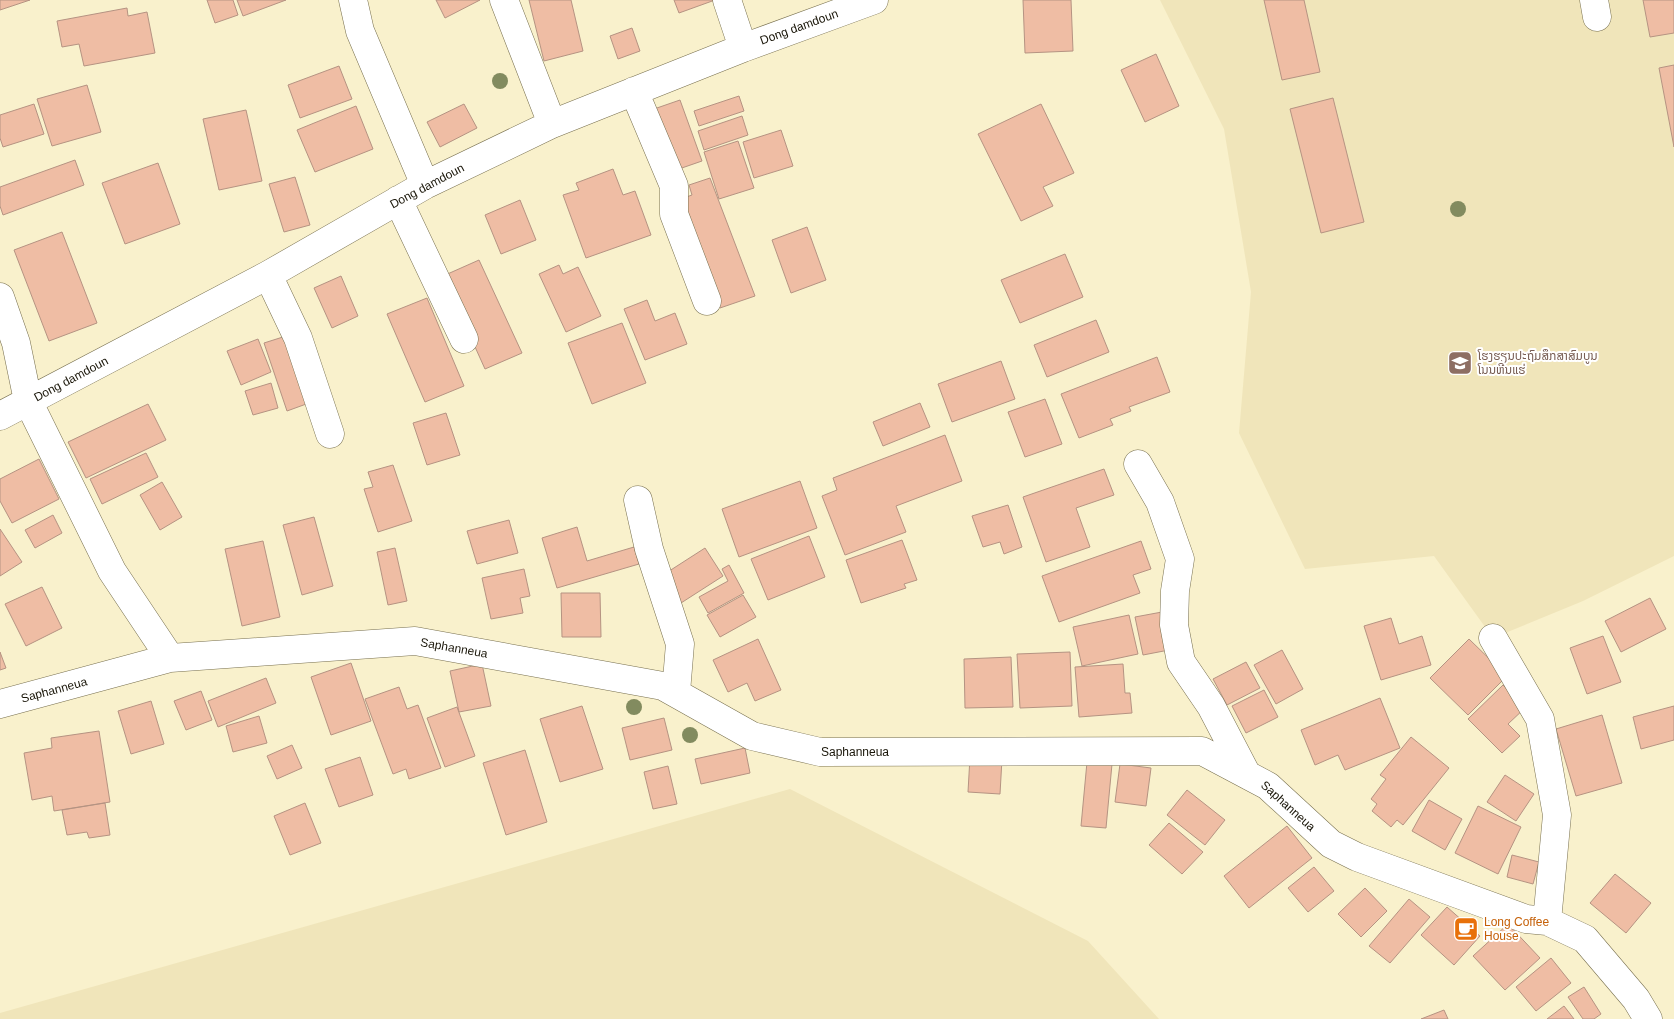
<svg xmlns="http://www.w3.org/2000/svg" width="1674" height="1019" viewBox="0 0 1674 1019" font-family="Arial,'Noto Sans Lao',sans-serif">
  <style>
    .built { fill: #f0e5ba }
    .building { fill: #efbda4; stroke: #b59382 }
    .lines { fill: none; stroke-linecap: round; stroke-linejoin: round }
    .minor-casing { stroke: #78704f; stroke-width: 29 }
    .minor { stroke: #fff; stroke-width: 28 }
    .tree { fill: #828b5f }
    .labels { text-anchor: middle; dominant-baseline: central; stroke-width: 4; stroke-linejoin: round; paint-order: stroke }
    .street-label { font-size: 12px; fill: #191508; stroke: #fff }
    .education-label { font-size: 12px; fill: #785e54; stroke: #fff; text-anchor: start }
    .food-label { font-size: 12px; fill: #c56008; stroke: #fff; text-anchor: start }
  </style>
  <rect width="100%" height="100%" fill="#f9f1cc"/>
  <!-- built -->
  <path class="built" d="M1160,0H1674V556L1583,601L1493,638L1434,556L1305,569L1239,433L1251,292L1224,129Z
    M790,789L1088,941L1159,1019H0V1013Z"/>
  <!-- building -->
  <path class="building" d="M0,0H30L0,10Z
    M207,0H233L238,15L215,23Z
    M237,0H286L243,16Z
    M436,0H480L445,18Z
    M529,0H571L583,51L544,61Z
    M674,0H715L679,13Z
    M1023,0H1071L1073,51L1025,53Z
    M1264,0H1304L1320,72L1282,80Z
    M1643,0H1674V33L1650,37Z
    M127,8L128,16L147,12L155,53L84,66L79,44L62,47L57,21Z
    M632,28L640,51L618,59L610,36Z
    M1156,54L1179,106L1145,122L1121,70Z
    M1674,65V147L1659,68Z
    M339,66L352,99L300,118L288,85Z
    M87,85L101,132L52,146L37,99Z
    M739,96L744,111L699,126L694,111Z
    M1333,98L1364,222L1321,233L1290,109Z
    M680,100L702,161L676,170L654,109Z
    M34,104L44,134L3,147L0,138V115Z
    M464,104L477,128L440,147L427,122Z
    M1041,104L1074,173L1043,187L1053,206L1021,221L978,134Z
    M356,106L373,149L315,172L297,130Z
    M246,110L262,181L219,190L203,119Z
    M742,116L748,135L704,150L698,131Z
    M781,130L793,166L754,178L743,142Z
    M738,141L754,188L719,199L704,152Z
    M75,160L84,185L3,215L0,206V187Z
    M158,163L180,224L125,244L102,183Z
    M613,169L623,195L635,191L651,235L586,258L563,195L579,190L576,183Z
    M295,177L310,225L284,232L269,184Z
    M710,178L755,296L720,308L678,200L692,195L689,185Z
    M520,200L536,240L501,254L485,215Z
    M807,227L826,280L791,293L772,240Z
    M62,232L97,323L49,341L14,250Z
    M1065,254L1083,297L1020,323L1001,280Z
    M479,260L522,353L485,369L443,276Z
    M559,265L563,274L578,267L601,316L566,332L539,274Z
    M341,276L358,316L332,328L314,288Z
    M427,298L464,386L425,402L387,314Z
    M647,300L655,321L675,313L687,344L645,360L624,309Z
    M1096,320L1109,352L1047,377L1034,345Z
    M622,323L646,383L592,404L568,343Z
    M286,336L309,403L287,411L264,343Z
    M258,339L271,372L241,385L227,351Z
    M1157,357L1170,392L1129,407L1131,411L1110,419L1113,425L1079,438L1061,394Z
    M1001,361L1015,399L952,422L938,384Z
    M271,383L278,408L253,415L245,391Z
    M1045,399L1062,444L1025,457L1008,412Z
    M920,403L930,427L883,446L873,422Z
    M148,404L166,440L86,478L68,442Z
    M446,413L460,455L427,465L413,423Z
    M945,435L962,481L896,506L906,532L845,555L822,496L837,490L833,478Z
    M146,453L158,477L102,504L90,479Z
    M39,459L59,499L12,523L0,501V479Z
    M393,465L412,521L378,532L364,489L373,487L368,472Z
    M1104,469L1114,495L1076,508L1090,547L1046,562L1023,497Z
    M800,481L817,528L739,557L722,509Z
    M162,482L182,517L160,530L140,495Z
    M1008,505L1022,547L1004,554L1000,542L983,547L972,516Z
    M53,515L62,533L35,548L25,530Z
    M314,517L333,586L302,595L283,525Z
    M509,520L518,553L477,564L467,531Z
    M577,527L587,561L634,547L639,564L557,588L542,538Z
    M0,529L22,562L0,576Z
    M809,536L825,577L768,600L751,559Z
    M902,540L917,580L904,584L906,588L861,603L846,560Z
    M263,541L280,617L242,626L225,549Z
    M1141,541L1151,569L1133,575L1140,593L1059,622L1042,576Z
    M395,548L407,601L388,605L377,552Z
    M705,548L723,576L681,603L663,575Z
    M729,565L744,593L708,613L699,597L728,581L722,569Z
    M524,569L530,596L520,598L523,613L491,619L482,578Z
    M42,587L62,628L26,646L5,604Z
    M561,593H600L601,637H562Z
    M743,595L756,617L720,637L707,615Z
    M1650,598L1666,629L1621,652L1605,621Z
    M1162,612L1169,650L1143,655L1135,617Z
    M1129,615L1138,654L1082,666L1073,627Z
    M1391,618L1399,644L1422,636L1431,665L1381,680L1364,626Z
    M1603,636L1621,682L1587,694L1570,648Z
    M758,639L781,690L755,701L747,683L728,692L713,660Z
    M1469,639L1507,676L1468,715L1430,678Z
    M1282,650L1303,689L1276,704L1254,665Z
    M0,652L6,668L0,670Z
    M1070,652L1072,706L1020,708L1017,654Z
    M1011,657L1013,707L965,708L964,659Z
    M1246,662L1260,688L1227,705L1213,679Z
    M351,663L371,721L331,735L311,677Z
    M482,664L491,706L459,712L450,671Z
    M1123,664L1125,693H1130L1132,713L1079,717L1075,667Z
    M266,678L276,703L218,727L208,701Z
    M1503,685L1525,708L1508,724L1520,736L1502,753L1468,719Z
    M399,687L407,709L418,705L441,768L409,779L406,769L393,774L365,699Z
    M1264,690L1278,717L1246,733L1232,706Z
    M201,691L212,720L186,730L174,701Z
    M1380,698L1400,748L1345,770L1338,755L1315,765L1301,730Z
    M151,701L164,744L131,754L118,711Z
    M582,706L603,769L560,782L540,719Z
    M1674,706V740L1641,749L1633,717Z
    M457,707L475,756L445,767L427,718Z
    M1602,715L1622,783L1576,796L1556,729Z
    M259,716L267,743L233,752L226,726Z
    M664,718L672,750L630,760L622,728Z
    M99,731L110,802L54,811L52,796L32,800L24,753L52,748L51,738Z
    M1411,737L1449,768L1403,825L1397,820L1391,827L1372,811L1377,804L1371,799L1386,779L1380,775Z
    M292,745L302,768L277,779L267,756Z
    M745,748L750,773L701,784L695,759Z
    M525,750L547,822L506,835L483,763Z
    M360,757L373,795L339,807L325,769Z
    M970,757L1002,759L1000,794L968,792Z
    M1087,762L1112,764L1106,828L1081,826Z
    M1120,764L1151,768L1146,806L1115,802Z
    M668,766L677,804L653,809L644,772Z
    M1505,775L1534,794L1516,821L1487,802Z
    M1187,790L1225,820L1205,845L1167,815Z
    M1429,800L1462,819L1445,850L1412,831Z
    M105,803L110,835L89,838L87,832L67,835L62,810Z
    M305,803L321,843L290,855L274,816Z
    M1478,806L1521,827L1498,874L1455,853Z
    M1169,823L1203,852L1182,874L1149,845Z
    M1287,826L1312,858L1249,908L1224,876Z
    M1512,855L1539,862L1533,884L1507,877Z
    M1314,867L1334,891L1308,912L1288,888Z
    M1615,874L1651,903L1626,933L1590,903Z
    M1365,888L1387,911L1361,937L1338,914Z
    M1409,899L1430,917L1390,963L1369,946Z
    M1447,907L1480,936L1454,965L1421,935Z
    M1508,924L1540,958L1505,990L1473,956Z
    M1551,958L1571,983L1536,1011L1516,987Z
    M1584,987L1601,1014L1594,1019H1583L1568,997Z
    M1564,1006L1574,1019H1547Z
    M1444,1010L1448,1019H1421Z"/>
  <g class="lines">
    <defs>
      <path id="minor" d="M353,0L360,31L425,185
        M504,0L552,124
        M727,0L743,48
        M1594,0L1597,17
        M634,91L674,186V214L707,301
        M398,200L464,339
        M268,275L298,338L330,434
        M0,297L16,343L28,401L112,571L170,658
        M0,416L268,275L425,185L552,124L743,48L874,0
        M1138,464L1160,502L1180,559L1175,591L1174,625L1181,662L1211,706L1246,773
        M638,500L649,549L680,644L676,692
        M1493,638L1540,719L1557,815L1547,921
        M0,704L170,658L415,641L663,686L752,736L820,752L1202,751L1268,786L1331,844L1357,857L1526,919L1547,921L1585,939L1636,999L1648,1019"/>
    </defs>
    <!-- minor casing -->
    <use href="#minor" class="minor-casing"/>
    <!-- minor -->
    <use href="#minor" class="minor"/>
  </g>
  <!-- trees -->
  <g class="tree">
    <circle cx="500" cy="81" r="8"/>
    <circle cx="1458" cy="209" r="8"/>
    <circle cx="634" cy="707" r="8"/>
    <circle cx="690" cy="735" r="8"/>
  </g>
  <!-- icons -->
  <defs>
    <symbol id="school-square" viewBox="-11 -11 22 22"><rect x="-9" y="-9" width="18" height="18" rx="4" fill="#8d6e63" stroke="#fff"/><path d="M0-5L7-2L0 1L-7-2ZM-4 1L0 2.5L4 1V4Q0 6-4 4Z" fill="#fff"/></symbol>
    <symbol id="cafe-square" viewBox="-11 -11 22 22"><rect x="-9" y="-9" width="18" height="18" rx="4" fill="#e8710a" stroke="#fff"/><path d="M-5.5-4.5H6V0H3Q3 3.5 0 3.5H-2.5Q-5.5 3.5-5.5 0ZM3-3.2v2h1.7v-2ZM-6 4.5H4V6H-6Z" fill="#fff"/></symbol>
  </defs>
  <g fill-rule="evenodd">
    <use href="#school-square" x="1446" y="349" width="28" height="28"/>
    <use href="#cafe-square" x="1452" y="915" width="28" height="28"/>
  </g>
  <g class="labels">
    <!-- street labels -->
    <g class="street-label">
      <text transform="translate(799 27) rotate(-20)">Dong damdoun</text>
      <text transform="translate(427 186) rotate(-28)">Dong damdoun</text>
      <text transform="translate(71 379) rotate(-28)">Dong damdoun</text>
      <text transform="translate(454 648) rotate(10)">Saphanneua</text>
      <text transform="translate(54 690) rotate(-15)">Saphanneua</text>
      <text x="855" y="752">Saphanneua</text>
      <text transform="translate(1288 806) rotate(42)">Saphanneua</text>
    </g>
    <!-- education labels -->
    <g class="education-label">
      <text x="1478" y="356">ໂຮງຮຽນປະຖົມສຶກສາສົມບູນ<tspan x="1478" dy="14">ໂນນຫີນແຮ່</tspan></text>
    </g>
    <!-- food labels -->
    <g class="food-label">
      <text x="1484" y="922">Long Coffee<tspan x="1484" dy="14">House</tspan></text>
    </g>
  </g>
</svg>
